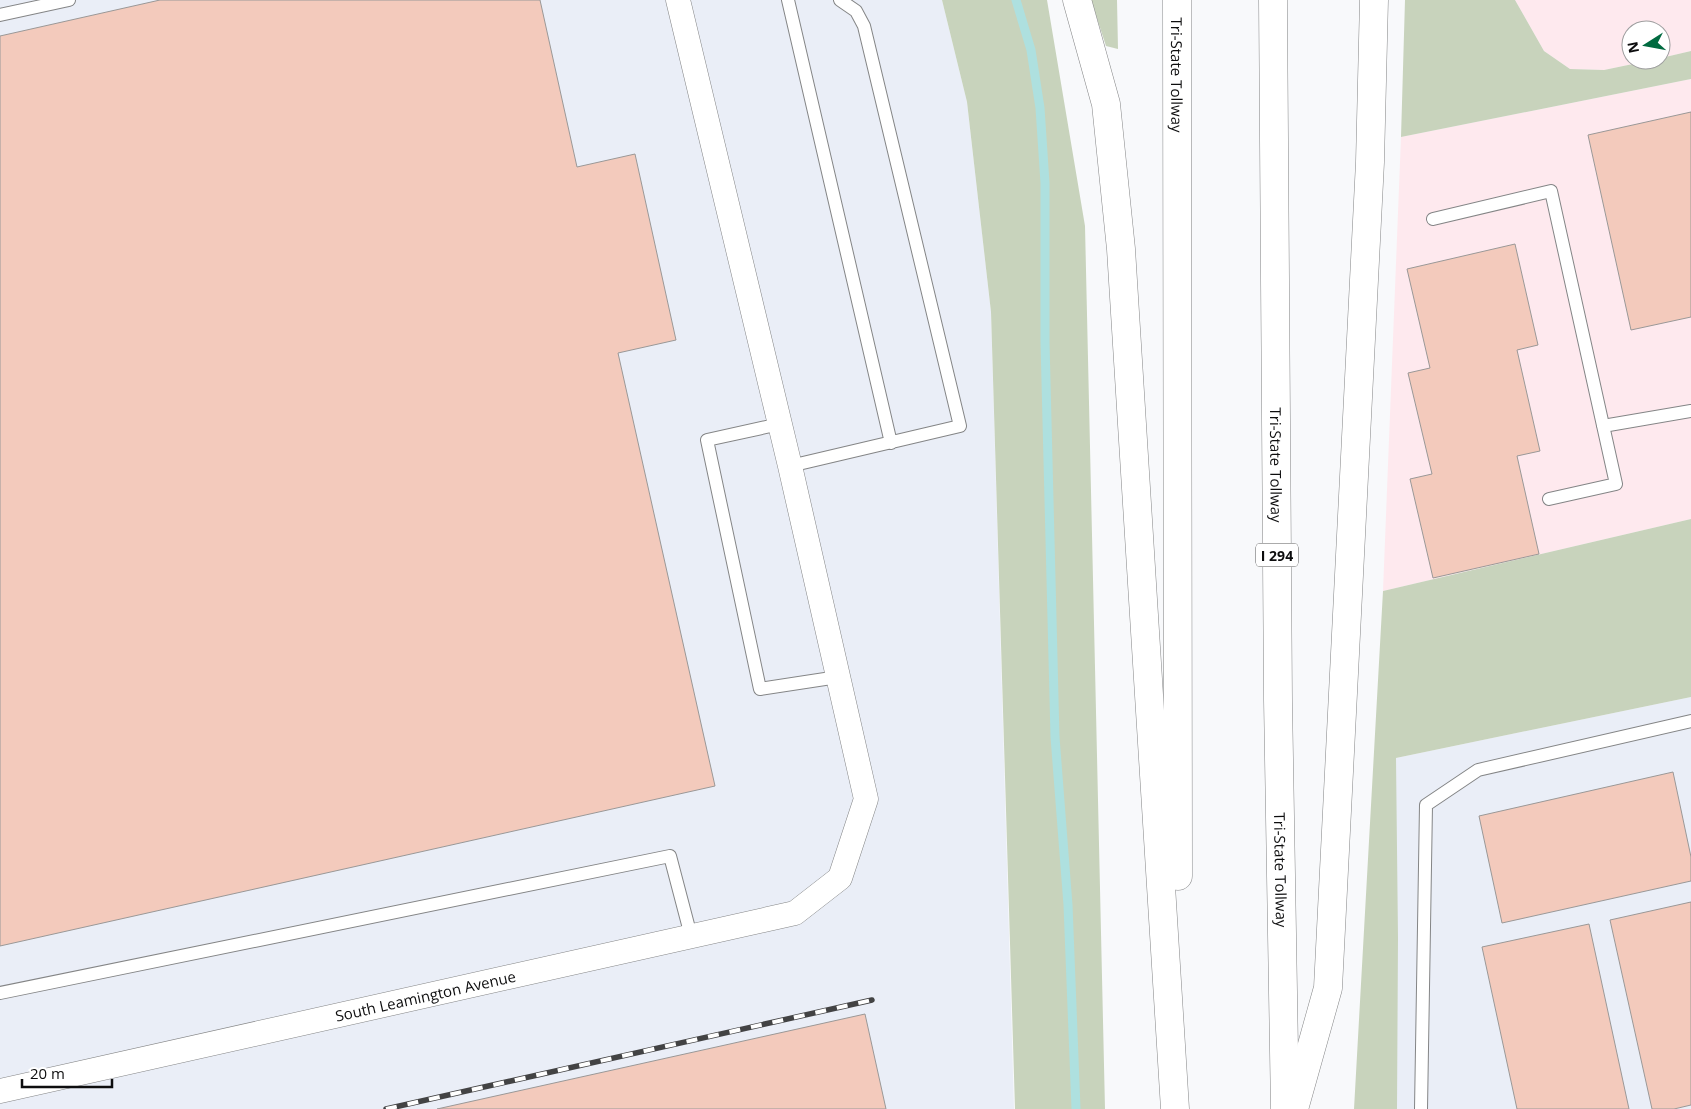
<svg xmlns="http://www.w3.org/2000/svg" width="1691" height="1109" viewBox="0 0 1691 1109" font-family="'Open Sans',sans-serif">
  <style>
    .commercial { fill: #fee9ee }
    .built { fill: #eaeef7 }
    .green { fill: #c8d3bc }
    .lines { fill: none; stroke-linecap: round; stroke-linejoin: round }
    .stream { stroke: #aee0df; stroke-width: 9 }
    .building { fill: #f3cabc; stroke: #9a9897 }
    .service-casing { stroke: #848586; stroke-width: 14 }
    .minor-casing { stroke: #848586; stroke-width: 25 }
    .motorway-casing { stroke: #848586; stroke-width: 29 }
    .service { stroke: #fff; stroke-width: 12 }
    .minor { stroke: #fff; stroke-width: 24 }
    .motorway { stroke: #fff; stroke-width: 28 }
    .rail-casing { stroke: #434344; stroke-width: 5.5 }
    .rail { stroke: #fff; stroke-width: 4; stroke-dasharray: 11; stroke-linecap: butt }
    .labels { text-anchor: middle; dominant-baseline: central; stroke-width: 4; stroke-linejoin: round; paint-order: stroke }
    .shield { fill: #fff; stroke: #565656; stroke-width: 1 }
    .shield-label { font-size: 14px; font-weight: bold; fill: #0d0d0e }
    .street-label { font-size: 15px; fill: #0d0d0e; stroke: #fff }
  </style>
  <rect width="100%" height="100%" fill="#f8f9fb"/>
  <!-- commercial -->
  <path class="commercial" d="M1515,0H1691V51L1661,58V30H1631V60H1652L1604,70L1570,69L1544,51Z
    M1691,79V519L1383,591L1401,137Z"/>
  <!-- built -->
  <path class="built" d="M0,0H942L967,102L991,312L1014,1109H0Z
    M1691,697V1109H1396V758Z"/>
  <!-- green -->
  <path class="green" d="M942,0H1047L1085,226L1105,1109H1015L991,312L967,102Z
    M1091,0H1117L1118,49L1106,46Z
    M1405,0H1515L1544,51L1570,69L1604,70L1652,60H1661V58L1691,51V79L1401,137Z
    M1691,519V697L1396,758L1398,938L1397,1109H1354L1383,591Z"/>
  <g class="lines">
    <!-- stream -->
    <path class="stream" d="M1016,0L1031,50L1040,108L1045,183V342L1055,737L1068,905L1076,1109"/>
  </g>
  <!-- building -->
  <path class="building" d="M160,0H540L577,167L635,154L676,340L618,353L715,786L0,946V36Z
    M1691,112V317L1631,330L1588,135Z
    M1515,244L1538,345L1517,350L1540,451L1517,456L1539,554L1433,578L1410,479L1432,474L1408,373L1430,368L1407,269Z
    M1673,772L1691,857V881L1502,923L1479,816Z
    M1691,902V1105L1674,1109H1652L1610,920Z
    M1589,924L1629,1109H1517L1482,947Z
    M865,1014L886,1109H437Z"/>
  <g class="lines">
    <defs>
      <path id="service" d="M788,0L891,443
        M0,15L69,0
        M1433,219L1551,191L1616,484L1549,499
        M780,424L707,440L760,689L838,677
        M1603,426L1691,411
        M790,466L960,426L864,26L856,11L840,0
        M0,993L670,856L691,936
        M1421,1109L1426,805L1478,770L1691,721"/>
      <g id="minor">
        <path id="s1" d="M0,1091L795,913L840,878L866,799L790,466L678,0"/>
      </g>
      <g id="motorway">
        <path d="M1077,0L1106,104L1121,249L1175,1109"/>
        <path id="s2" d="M1177,0L1178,876"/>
        <path id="s3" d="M1273,0L1278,700L1285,1109"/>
        <path d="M1294,1109L1328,988L1370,162L1374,0"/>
      </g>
    </defs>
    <!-- service casing -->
    <use href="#service" class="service-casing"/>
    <!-- minor casing -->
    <use href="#minor" class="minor-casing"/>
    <!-- motorway casing -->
    <use href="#motorway" class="motorway-casing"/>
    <!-- service -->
    <use href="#service" class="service"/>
    <!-- minor -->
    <use href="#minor" class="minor"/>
    <!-- motorway -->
    <use href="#motorway" class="motorway"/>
    <defs>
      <path id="rail" d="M386,1109L872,1000"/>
    </defs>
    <!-- rail casing -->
    <use href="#rail" class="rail-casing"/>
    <!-- rail -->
    <use href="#rail" class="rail"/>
  </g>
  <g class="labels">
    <!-- shield labels -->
    <rect class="shield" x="1256" y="543.5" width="42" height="23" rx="4"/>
    <g class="shield-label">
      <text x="1277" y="555">I 294</text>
    </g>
    <!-- street labels -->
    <g class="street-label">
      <text stroke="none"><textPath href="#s2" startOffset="75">Tri-State Tollway</textPath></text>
      <text stroke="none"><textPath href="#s3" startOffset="465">Tri-State Tollway</textPath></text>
      <text stroke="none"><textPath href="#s3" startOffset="870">Tri-State Tollway</textPath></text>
      <text stroke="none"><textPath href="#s1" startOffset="436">South Leamington Avenue</textPath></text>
    </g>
  </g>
  <!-- north arrow -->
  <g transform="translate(1646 45) rotate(259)"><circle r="24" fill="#ffffff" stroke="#9e9e9f"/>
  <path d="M0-4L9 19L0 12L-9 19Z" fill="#016a40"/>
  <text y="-8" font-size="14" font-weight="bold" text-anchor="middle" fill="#0d0d0e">N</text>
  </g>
  <!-- scale -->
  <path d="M22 1079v8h90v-8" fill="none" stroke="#0d0d0e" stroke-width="2.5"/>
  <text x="30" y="1079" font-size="15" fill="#0d0d0e" stroke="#ffffff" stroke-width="4" paint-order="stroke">20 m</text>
</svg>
